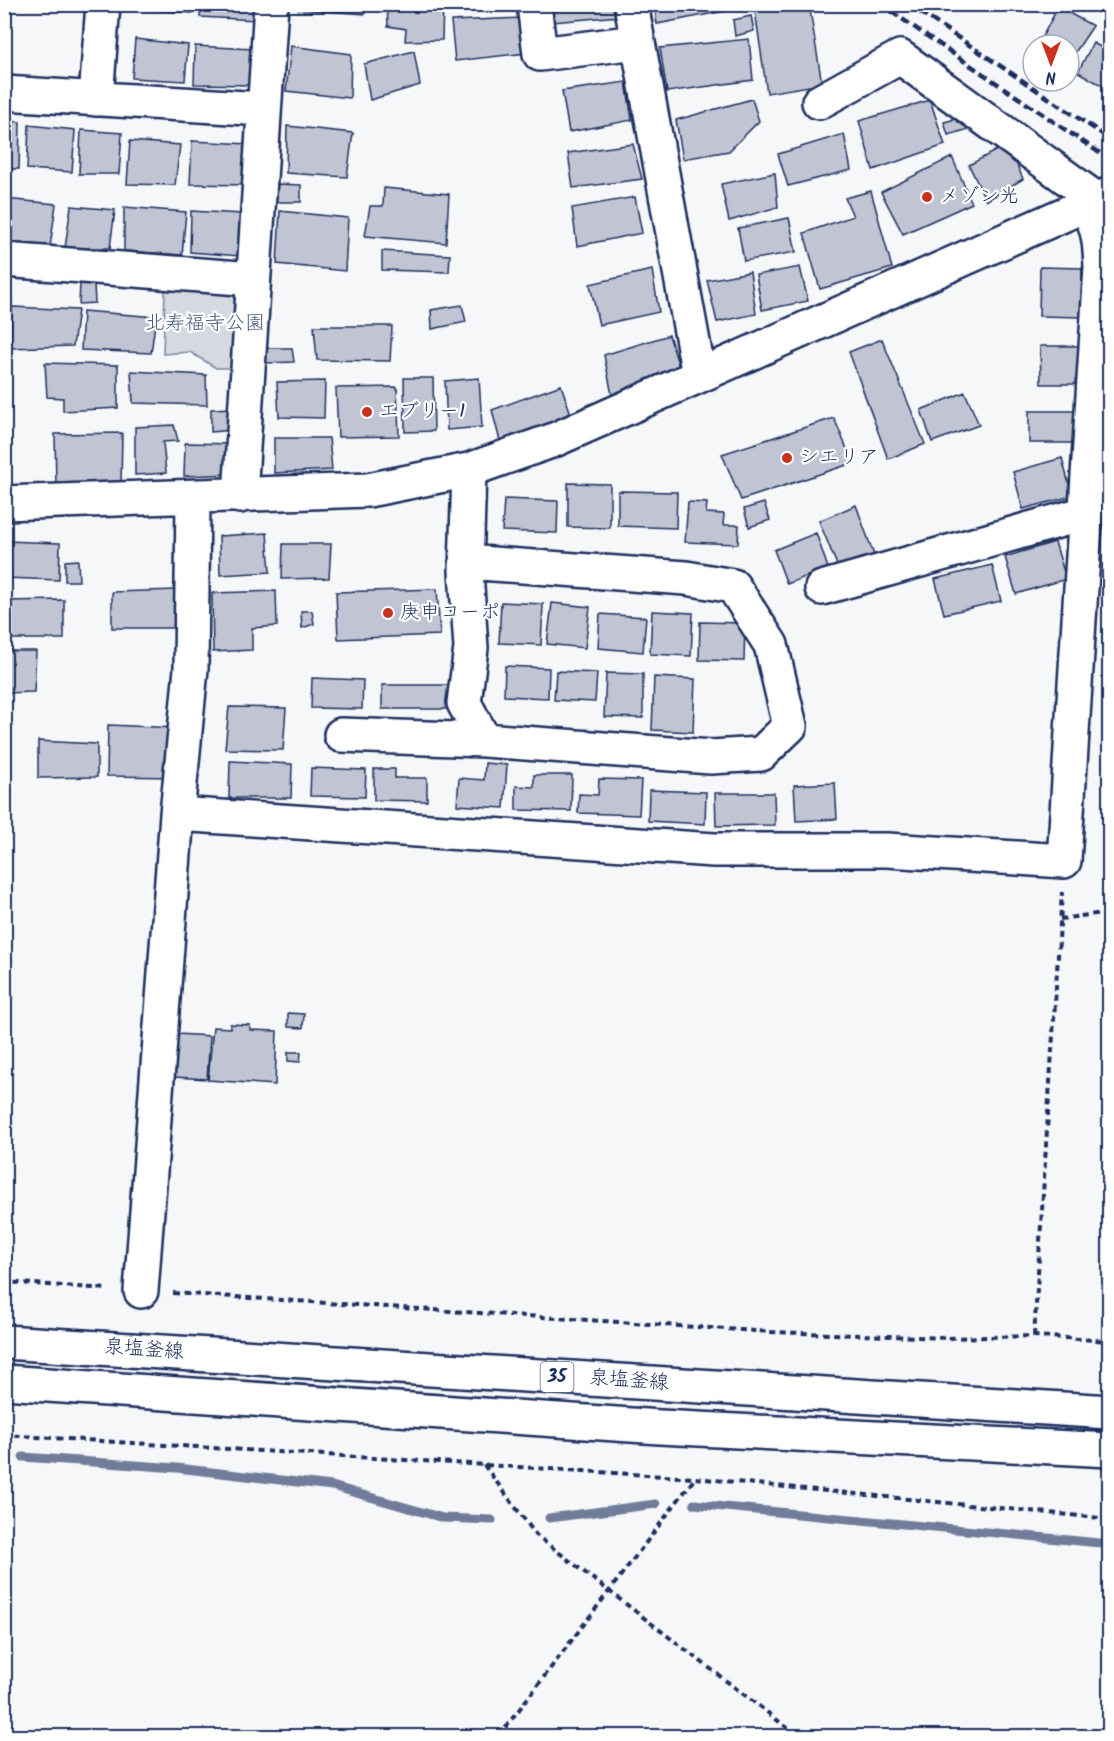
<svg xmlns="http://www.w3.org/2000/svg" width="1114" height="1741" viewBox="0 0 1114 1741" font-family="Kalam,'Klee One',sans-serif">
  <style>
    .green { fill: #d6d9e2; stroke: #7884a0; stroke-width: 1.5 }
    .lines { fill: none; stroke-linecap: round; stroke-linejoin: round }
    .stream { stroke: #707c99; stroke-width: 9 }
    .building { fill: #c0c4d3; stroke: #1b2f5e; stroke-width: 1.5 }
    .minor-casing { stroke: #1b2f5e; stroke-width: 38 }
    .major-casing { stroke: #1b2f5e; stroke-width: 38 }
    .path { stroke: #1b2f5e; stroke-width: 4; stroke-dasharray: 6 4.5; stroke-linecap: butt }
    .minor { stroke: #fff; stroke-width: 33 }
    .major { stroke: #fff; stroke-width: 33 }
    .rail { stroke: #1b2f5e; stroke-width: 4.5; stroke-dasharray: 9 4.5; stroke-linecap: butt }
    .poi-dot { fill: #c8321e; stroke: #fff; stroke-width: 2 }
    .labels { text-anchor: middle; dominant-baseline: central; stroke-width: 4.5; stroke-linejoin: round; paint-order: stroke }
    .shield { fill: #fff; stroke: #5f6d8e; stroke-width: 1.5 }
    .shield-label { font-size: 18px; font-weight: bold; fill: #1b2f5e }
    .poi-label { font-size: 20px; fill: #1b2f5e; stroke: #fff; text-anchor: start }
    .park-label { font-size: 20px; fill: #4a5a7f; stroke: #fff }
    .street-label { font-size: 20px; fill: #1b2f5e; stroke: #fff }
  </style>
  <rect width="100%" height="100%" fill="#f6f7f9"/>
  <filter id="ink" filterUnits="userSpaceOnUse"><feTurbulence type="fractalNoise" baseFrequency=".0167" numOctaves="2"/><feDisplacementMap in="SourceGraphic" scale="12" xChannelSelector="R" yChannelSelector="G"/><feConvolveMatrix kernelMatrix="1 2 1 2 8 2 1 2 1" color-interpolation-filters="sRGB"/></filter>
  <g filter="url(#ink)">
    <!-- green -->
    <path class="green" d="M165,288L241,296L234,368H216L190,352L163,354Z"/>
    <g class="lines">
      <!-- stream -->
      <path class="stream" d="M23,1457L177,1468L332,1486L443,1518L492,1520
        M694,1504L1110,1544
        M549,1518L656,1504"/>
    </g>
    <!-- building -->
    <path class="building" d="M125,4H193L192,13L126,8Z
      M200,4H256V20L200,17Z
      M297,4H365V14L297,9Z
      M387,4H443L442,40L405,41L406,29L388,26Z
      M552,4H618L619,16L553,22Z
      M654,4H735L736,9L657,24Z
      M754,4H809L822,84L767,93Z
      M1082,4H1110V19Z
      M1058,7L1093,26L1070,60L1069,45H1046L1040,41Z
      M751,16L754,31L735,36L733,20Z
      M522,18L527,53L455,61L451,21Z
      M135,39L188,45L185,81L132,78Z
      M749,39L753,80L667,92L660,48Z
      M1093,43L1110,52V90L1078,72Z
      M195,46L253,49L251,85L194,84Z
      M291,46L351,54L350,98L286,91Z
      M414,51L420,85L370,100L364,64Z
      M626,82L632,120L569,132L562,91Z
      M752,99L759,121L729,151L683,159L676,120Z
      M930,100L945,145L873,170L859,121Z
      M970,115L976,127L948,135L944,122Z
      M4,121L20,122L19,169H4Z
      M29,125L75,130L72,172L27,169Z
      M287,126L353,133L347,177L286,173Z
      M81,130L122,133L119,174H79Z
      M844,134L851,170L788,186L778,154Z
      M130,141L180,145L175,185L127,184Z
      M192,141L249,144L245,185L190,184Z
      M633,144L642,179L573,188L568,153Z
      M1008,144L1023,179L986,201L969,165Z
      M952,157L972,203L903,234L881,192Z
      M775,173L778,207L729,221L721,184Z
      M276,184L301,185V202H275Z
      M384,188L449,194L446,243L365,236L370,206H383Z
      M871,191L892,268L820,289L804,233L853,216L845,198Z
      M635,197L642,233L577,246L572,208Z
      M5,199L56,204L50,247L4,245Z
      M71,206L115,210L110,248H65Z
      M124,207L186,212L182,255L124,251Z
      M191,211L242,214L240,256L190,252Z
      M280,211L348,218L345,271L277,264Z
      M789,218L796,252L744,261L738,228Z
      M382,251L450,255L449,272L382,270Z
      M800,267L808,301L762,310L756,275Z
      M1040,267L1082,268L1081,317L1039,316Z
      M652,270L659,312L599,325L590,284Z
      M750,272L756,314L717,322L707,280Z
      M4,274H6L12,300L4,301Z
      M80,284H94L95,303L79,304Z
      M462,305L466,322L432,329L431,310Z
      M12,307L78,310L73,346L10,348Z
      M83,311L156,317L151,353L81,350Z
      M314,326H392L390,361L317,360Z
      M669,335L680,370L612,395L604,355Z
      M882,339L925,444L888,459L849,352Z
      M1040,346H1082V384H1041Z
      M265,348H292L294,362L266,363Z
      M45,363L118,365V408L63,411V398L47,397Z
      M131,371L206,375L207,405L133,403Z
      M404,378H433L434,431L405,432Z
      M479,378L482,427L447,430L445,381Z
      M325,381L324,418L279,417L277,382Z
      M561,385L573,420L501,445L492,410Z
      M397,387L399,436L338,437L336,388Z
      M965,392L979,425L932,442L921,410Z
      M234,408L233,430L211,432V409Z
      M1029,411H1077L1076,443H1029Z
      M834,418L853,463L741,500L722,454Z
      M174,425L178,441L163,442L166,473L135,475V427Z
      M122,433L121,484L56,485L55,434Z
      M274,438H329L332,470L274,473Z
      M185,443L233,444V474L184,476Z
      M1062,458L1072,496L1023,509L1013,472Z
      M568,483L610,484V528L568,527Z
      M618,491L677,492L676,528L618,526Z
      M504,499L558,501L557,533L502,531Z
      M688,502L707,503L706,513L724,514L723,525H739L738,544L685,542Z
      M764,503L770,520L749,527L744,509Z
      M856,505L875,558L839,570L819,521Z
      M267,533L270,572L220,575L219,536Z
      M816,533L828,568L787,584L774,550Z
      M4,541L60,543L59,580L4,578Z
      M1055,542L1066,579L1016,594L1005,557Z
      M283,544H331L329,578L282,579Z
      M78,560L79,581H65V561Z
      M992,565L1001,601L944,614L935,579Z
      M437,589L440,635L338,639L336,592Z
      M178,590V628H112V592Z
      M276,591L277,626L252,628V650L213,652L212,593Z
      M64,600V639H4V601Z
      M501,602L543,604L541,645L499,643Z
      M552,603L590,607L585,648L547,644Z
      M301,611H312L314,624L302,628Z
      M652,611L693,613L691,656L650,654Z
      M600,614L646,617L643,652L598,648Z
      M700,622L745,623L744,661L699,660Z
      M4,651H36L34,692L4,693Z
      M505,666L549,668L548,698L504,696Z
      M556,671L597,673L595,702L554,700Z
      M606,673L643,674V718L604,717Z
      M654,677L695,679L693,732L652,730Z
      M312,678L363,680L362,709L311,708Z
      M382,685H449L448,709H382Z
      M229,707L286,708L283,750L225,749Z
      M108,725L177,728L176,777L107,776Z
      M38,741L97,744V777L38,778Z
      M230,761L292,764L291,798H229Z
      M485,763L507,765L504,808L457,805L459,778L484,780Z
      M311,768L366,770L365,797L310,796Z
      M374,769H395V778H427V801L374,800Z
      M534,775H572L571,811L516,810V786L534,787Z
      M599,779L641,780L639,815L578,813L579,794L598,795Z
      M835,783L837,819L796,821L794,785Z
      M649,790L706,792L705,824L648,821Z
      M715,793H774L775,825L716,826Z
      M288,1013L304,1014L303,1028L288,1027Z
      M230,1024L250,1025V1030L277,1031L275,1085L208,1080L213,1027L230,1028Z
      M177,1034L210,1036L207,1079L174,1077Z
      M288,1052H301L300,1062L288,1061Z"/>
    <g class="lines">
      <defs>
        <path id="minor" d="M534,4L540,54L637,42
          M631,4L699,375
          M4,93L264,109
          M96,99L103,4
          M819,102L900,57L1097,200
          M4,260L253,279
          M469,470L466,571L471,648L464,703L484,740
          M240,496L271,4
          M4,503L368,490L469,470L554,440L1110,194
          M822,588L1086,513
          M341,735L484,740L711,757L761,754L790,726L771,645L733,586L686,578L466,562
          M177,814L714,850H887L1064,861L1101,267C1100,244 1099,225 1085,205
          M141,1291L177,814L191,669L193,498"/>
        <path id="major" d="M4,1342L1110,1412
          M4,1382L660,1427L1110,1450"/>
      </defs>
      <!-- minor casing -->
      <use href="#minor" class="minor-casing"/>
      <!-- major casing -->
      <use href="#major" class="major-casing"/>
      <!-- path -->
      <path class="path" d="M1060,919L1110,912
        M4,1282L108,1289
        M173,1293L772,1332L948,1338L1034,1336L1110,1341
        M1034,1336L1062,892
        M4,1435L695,1478L1110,1519
        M4,1444L11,1435
        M484,1465L536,1535L798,1736
        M499,1736L695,1478"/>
      <!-- minor -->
      <use href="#minor" class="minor"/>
      <!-- major -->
      <use href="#major" class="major"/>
      <!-- rail -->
      <path class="rail" d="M880,4L1110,160
        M908,4L1110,139"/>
    </g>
  </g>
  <!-- markers -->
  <g class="poi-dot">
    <circle cx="927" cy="197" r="6"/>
    <circle cx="367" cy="412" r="6"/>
    <circle cx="787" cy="458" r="6"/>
    <circle cx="388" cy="613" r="6"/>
  </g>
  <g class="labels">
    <!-- shield labels -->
    <rect class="shield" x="540.5" y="1362" width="33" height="30" rx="4.5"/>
    <g class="shield-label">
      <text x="557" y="1377">35</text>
    </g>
    <!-- poi labels -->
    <g class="poi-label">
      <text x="939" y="197">メゾン光</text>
      <text x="379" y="412">エブリー1</text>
      <text x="799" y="458">シエリア</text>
      <text x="400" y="613">庚申コーポ</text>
    </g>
    <!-- park labels -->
    <g class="park-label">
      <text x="205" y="324">北寿福寺公園</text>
    </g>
    <!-- street labels -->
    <g class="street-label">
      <text transform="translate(144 1350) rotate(4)">泉塩釜線</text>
      <text transform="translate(629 1381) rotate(4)">泉塩釜線</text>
    </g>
  </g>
  <!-- margin -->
  <rect width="1114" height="1741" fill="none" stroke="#fff" stroke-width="24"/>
  <rect x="12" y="12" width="1090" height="1717" fill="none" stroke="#1b2f5e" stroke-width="2" filter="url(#ink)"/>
  <!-- north arrow -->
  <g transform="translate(1051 63) rotate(180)"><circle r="28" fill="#ffffff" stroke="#a4acbf" stroke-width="1.5"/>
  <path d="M0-4.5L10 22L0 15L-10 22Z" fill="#c8321e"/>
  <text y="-9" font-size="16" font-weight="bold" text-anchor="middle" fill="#1b2f5e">N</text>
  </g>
</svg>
